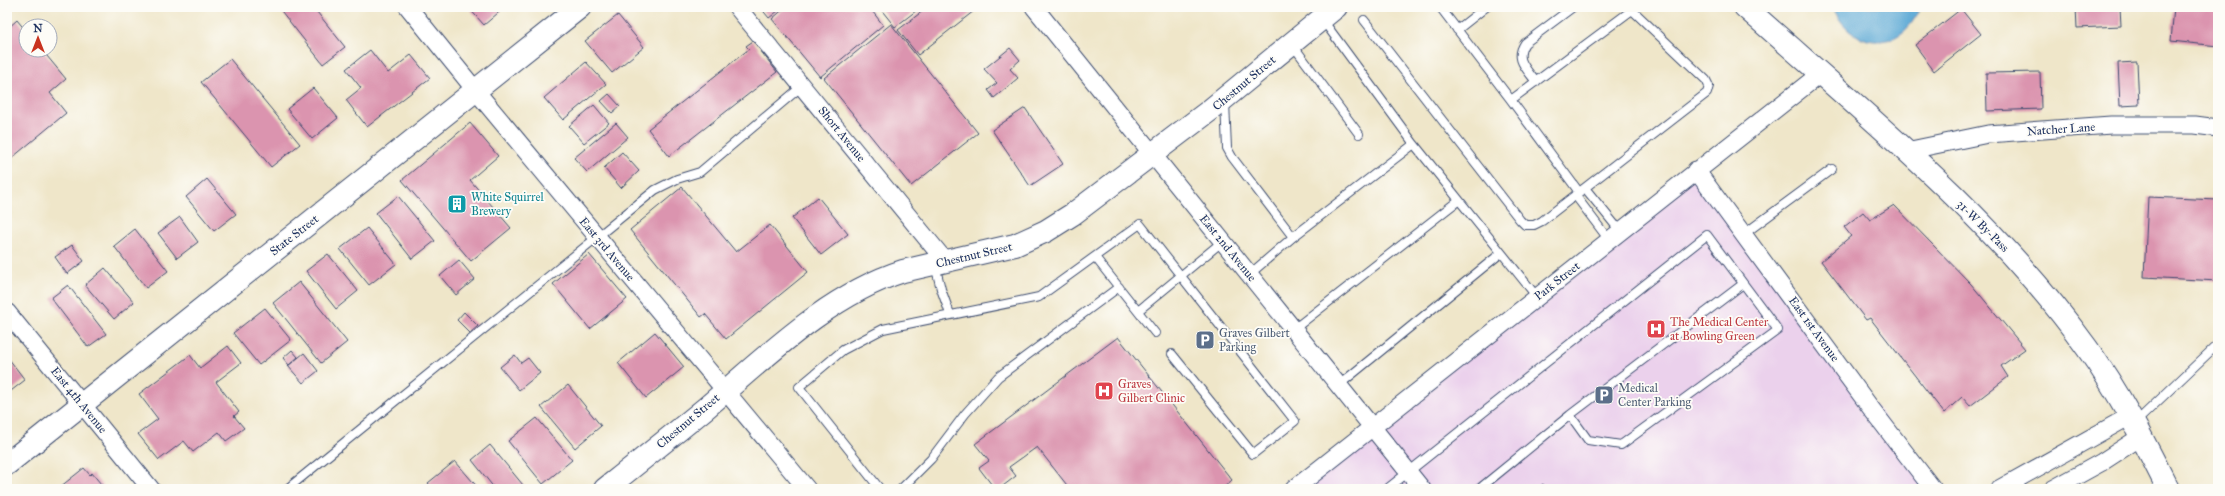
<svg xmlns="http://www.w3.org/2000/svg" width="2225" height="496" viewBox="0 0 2225 496" font-family="'IM FELL Great Primer',serif">
  <style>
    .built { fill: #ebd1ec }
    .water { fill: #5ca9d5; stroke: #3c6c9a }
    .building { fill: #db94af }
    .lines { fill: none; stroke-linecap: round; stroke-linejoin: round }
    .lane-casing { stroke: #3b4a6e; stroke-width: 10 }
    .street-casing { stroke: #3b4a6e; stroke-width: 19 }
    .secondary-casing { stroke: #3b4a6e; stroke-width: 24 }
    .primary-casing { stroke: #3b4a6e; stroke-width: 24 }
    .lane { stroke: #fff; stroke-width: 8 }
    .street { stroke: #fff; stroke-width: 17 }
    .secondary { stroke: #fff; stroke-width: 22 }
    .primary { stroke: #fff; stroke-width: 22 }
    .labels { text-anchor: middle; dominant-baseline: central; stroke-width: 3.5; stroke-linejoin: round; paint-order: stroke }
    .street-label { font-size: 12px; fill: #1b2f5e; stroke: #fdfcf7 }
    .culture-label { font-size: 12px; fill: #0d838f; stroke: #fdfcf7; text-anchor: start }
    .health-label { font-size: 12px; fill: #be3a42; stroke: #fdfcf7; text-anchor: start }
    .service-label { font-size: 12px; fill: #4e5e75; stroke: #fdfcf7; text-anchor: start }
  </style>
  <rect width="100%" height="100%" fill="#fdfcf7"/>
  <filter id="ink" filterUnits="userSpaceOnUse"><feTurbulence type="fractalNoise" baseFrequency=".025" numOctaves="2"/><feDisplacementMap in="SourceGraphic" scale="8" xChannelSelector="R" yChannelSelector="G"/><feConvolveMatrix kernelMatrix="1 2 1 2 8 2 1 2 1" color-interpolation-filters="sRGB"/></filter>
  <filter id="wash" filterUnits="userSpaceOnUse"><feTurbulence type="fractalNoise" baseFrequency=".012" numOctaves="4" result="noise"/><feDisplacementMap in="SourceGraphic" scale="16" xChannelSelector="R" yChannelSelector="G"/><feGaussianBlur stdDeviation="0.9" result="paint"/><feColorMatrix in="noise" values="0 0 0 0 0 0 0 0 0 0 0 0 0 0 0 0 0 1.4 0 .05"/><feComposite in="paint" operator="in"/></filter>
  <g filter="url(#wash)">
    <rect width="100%" height="100%" fill="#efe6c9"/>
    <!-- built -->
    <path class="built" d="M1696,170L1939,489H1292Z"/>
    <!-- water -->
    <path class="water" d="M1833,7H1920C1903,54 1851,51 1833,7Z"/>
    <g id="blocks">
      <!-- building -->
      <path class="building" d="M278,7H313L345,47L323,64Z
        M468,7H505L484,25Z
        M760,7H783L769,18Z
        M786,7H869L883,25L820,77L772,19Z
        M879,7H921L895,27Z
        M928,7H979L918,55L898,30Z
        M2076,7H2120L2121,26L2077,28Z
        M2174,7H2218V46L2171,41Z
        M1961,9L1981,34L1934,71L1915,45Z
        M618,15L644,47L612,73L585,41Z
        M17,20L26,31V50H42L66,79L50,93L66,113L7,162V29Z
        M891,24L978,133L911,186L824,78Z
        M753,41L777,72L669,156L648,129L749,49L746,46Z
        M1010,48L1020,60L1010,69L1018,78L994,98L988,90L997,83L984,69Z
        M370,50L388,73L411,55L430,78L367,127L346,100L361,88L346,69Z
        M230,59L300,144L271,167L201,82Z
        M586,62L606,84L563,120L544,98Z
        M2137,62L2139,105L2120,106L2118,63Z
        M2040,72L2041,109L1987,111L1986,73Z
        M313,88L338,118L312,139L287,109Z
        M609,94L620,106L612,113L601,101Z
        M594,105L609,123L584,143L569,126Z
        M1025,108L1063,164L1030,186L992,130Z
        M470,123L498,156L470,180L511,228L471,261L402,180Z
        M616,123L628,137L587,172L574,158Z
        M622,152L639,171L621,188L604,168Z
        M207,179L236,214L214,231L186,197Z
        M682,187L736,252L770,225L808,272L726,339L705,314L701,317L630,230Z
        M398,196L435,241L412,259L376,213Z
        M818,197L848,234L821,255L792,218Z
        M2148,197L2218,200V281L2144,277Z
        M1894,205L1971,284L2025,349L2001,366L2008,377L1970,406L1962,397L1944,413L1870,318L1866,320L1821,261L1851,236L1844,227L1863,212L1870,220Z
        M180,217L198,242L177,258L158,233Z
        M367,228L396,264L369,285L340,249Z
        M135,229L168,271L146,288L114,246Z
        M72,245L84,261L67,274L55,257Z
        M328,254L358,291L336,309L306,271Z
        M589,254L627,299L590,329L553,284Z
        M459,260L475,279L456,295L440,276Z
        M105,268L134,302L114,319L85,285Z
        M299,282L347,342L321,363L273,303Z
        M68,285L106,334L88,347L51,298Z
        M265,308L291,340L259,365L233,333Z
        M464,312L478,326L470,333L457,320Z
        M655,332L684,367L646,398L618,363Z
        M1118,337L1232,480L1222,489H1070L1037,447L1009,467L1016,476L999,489H995L979,468L989,461L975,444Z
        M228,346L241,363L216,382L239,412L234,416L244,428L226,441L219,432L193,452L184,441L159,460L138,434L158,419L139,394L190,355L200,368Z
        M292,350L298,357L289,365L283,358Z
        M304,353L318,371L303,383L288,366Z
        M515,355L521,363L528,358L540,373L519,390L500,367Z
        M9,359L25,380L7,394V360Z
        M568,385L601,426L575,448L541,407Z
        M537,418L572,460L543,484L508,441Z
        M490,445L523,485L518,489H495L472,460Z
        M455,461L479,489H433L428,483Z
        M84,468L90,475L92,473L105,489H62L60,487Z
        M1543,484L1547,489H1536Z"/>
    </g>
  </g>
  <g filter="url(#ink)">
    <use href="#blocks" fill-opacity="0" stroke="#3b4a6e" stroke-width="1"/>
    <g class="lines">
      <defs>
        <path id="lane" d="M1440,7L1511,100
          M1322,19L1414,144
          M1364,20L1520,220L1525,225H1534L1542,221L1707,93L1709,86L1706,80L1629,7
          M1457,30L1486,7
          M1292,44L1359,134
          M1536,82C1526,68 1514,59 1525,43L1573,7
          M1225,102L1227,148L1232,157L1293,237L1414,144L1537,297
          M1585,188L1620,231
          M1579,192L1511,100L1632,10
          M1575,195L1609,240
          M1744,234L1832,169
          M1095,257L1155,333
          M935,265L941,289L950,314
          M1250,274L1293,237
          M1138,311L1223,241
          M1294,329L1459,200
          M1339,385L1501,253
          M1570,415L1743,284
          M2135,423L2218,344
          M287,489L655,190L677,179L700,172L802,86
          M880,489L799,387L843,350L883,329L1039,297L1140,224L1295,421L1253,454L1172,354
          M901,489L931,459L965,414L998,377L1119,287
          M1387,489L1707,235L1778,330L1621,445L1588,440L1570,415L1479,489"/>
        <path id="street" d="M408,7L476,91L807,489
          M737,7L946,262
          M1034,7L1422,489
          M1906,151L1988,134L2111,125H2195L2218,128
          M1696,170L1873,411L1933,489
          M7,312L151,489
          M1294,489L1820,74
          M1999,489L2130,416
          M2053,489L2102,462L2142,436"/>
        <path id="secondary" d="M7,464L580,7
          M605,489C639,462 673,435 707,407C766,357 828,295 903,271L1015,245L1046,231L1073,214L1209,111L1336,7"/>
        <path id="primary" d="M1745,7C1865,114 1993,217 2087,348C2119,392 2144,441 2168,489"/>
      </defs>
      <!-- lane casing -->
      <use href="#lane" class="lane-casing"/>
      <!-- street casing -->
      <use href="#street" class="street-casing"/>
      <!-- secondary casing -->
      <use href="#secondary" class="secondary-casing"/>
      <!-- primary casing -->
      <use href="#primary" class="primary-casing"/>
      <!-- lane -->
      <use href="#lane" class="lane"/>
      <!-- street -->
      <use href="#street" class="street"/>
      <!-- secondary -->
      <use href="#secondary" class="secondary"/>
      <!-- primary -->
      <use href="#primary" class="primary"/>
    </g>
  </g>
  <!-- icons -->
  <defs>
    <symbol id="building-square" viewBox="-11 -11 22 22"><rect x="-9" y="-9" width="18" height="18" rx="4" fill="#0f9aa8" stroke="#fdfcf7"/><path d="M-4-6H4V6H1V3H-1V6H-4ZM-2.5-4.3h1.7v1.8h-1.7ZM.8-4.3h1.7v1.8H.8ZM-2.5-1h1.7V.8h-1.7ZM.8-1h1.7V.8H.8Z" fill="#fff"/></symbol>
    <symbol id="hospital-square" viewBox="-11 -11 22 22"><rect x="-9" y="-9" width="18" height="18" rx="4" fill="#e0444e" stroke="#fdfcf7"/><path d="M-5-5h3v3.5h4V-5h3V5h-3V1.5h-4V5h-3Z" fill="#fff"/></symbol>
    <symbol id="parking-square" viewBox="-11 -11 22 22"><rect x="-9" y="-9" width="18" height="18" rx="4" fill="#5c6f8a" stroke="#fdfcf7"/><path d="M-3.5-5.5H1a3.5 3.5 0 0 1 0 7H-1V5.5H-3.5ZM-1-3.4V-.6H.8a1.4 1.4 0 0 0 0-2.8Z" fill="#fff"/></symbol>
  </defs>
  <g fill-rule="evenodd">
    <use href="#building-square" x="446" y="193" width="22" height="22"/>
    <use href="#hospital-square" x="1645" y="318" width="22" height="22"/>
    <use href="#parking-square" x="1194" y="329" width="22" height="22"/>
    <use href="#hospital-square" x="1093" y="380" width="22" height="22"/>
    <use href="#parking-square" x="1593" y="384" width="22" height="22"/>
  </g>
  <g class="labels">
    <!-- street labels -->
    <g class="street-label">
      <text transform="translate(1244 83) rotate(-40)">Chestnut Street</text>
      <text transform="translate(2061 129) rotate(-4)">Natcher Lane</text>
      <text transform="translate(842 134) rotate(51)">Short Avenue</text>
      <text transform="translate(1983 226) rotate(45)">31-W By-Pass</text>
      <text transform="translate(294 235) rotate(-38)">State Street</text>
      <text transform="translate(1228 248) rotate(51)">East 2nd Avenue</text>
      <text transform="translate(607 249) rotate(50)">East 3rd Avenue</text>
      <text transform="translate(974 255) rotate(-13)">Chestnut Street</text>
      <text transform="translate(1557 281) rotate(-38)">Park Street</text>
      <text transform="translate(1814 329) rotate(54)">East 1st Avenue</text>
      <text transform="translate(79 400) rotate(51)">East 4th Avenue</text>
      <text transform="translate(688 421) rotate(-40)">Chestnut Street</text>
    </g>
    <!-- culture labels -->
    <g class="culture-label">
      <text x="471" y="197">White Squirrel<tspan x="471" dy="14">Brewery</tspan></text>
    </g>
    <!-- health labels -->
    <g class="health-label">
      <text x="1670" y="322">The Medical Center<tspan x="1670" dy="14">at Bowling Green</tspan></text>
      <text x="1118" y="384">Graves<tspan x="1118" dy="14">Gilbert Clinic</tspan></text>
    </g>
    <!-- service labels -->
    <g class="service-label">
      <text x="1219" y="333">Graves Gilbert<tspan x="1219" dy="14">Parking</tspan></text>
      <text x="1618" y="388">Medical<tspan x="1618" dy="14">Center Parking</tspan></text>
    </g>
  </g>
  <!-- margin -->
  <rect width="2225" height="496" fill="none" stroke="#fdfcf7" stroke-width="24"/>
  <!-- north arrow -->
  <g transform="translate(38 38)"><circle r="19" fill="#fdfcf7" stroke="#a3aaba"/>
  <path d="M0-3L7 15L0 10L-7 15Z" fill="#c8321e"/>
  <text y="-6" font-size="11" font-weight="bold" text-anchor="middle" fill="#1b2f5e">N</text>
  </g>
</svg>
